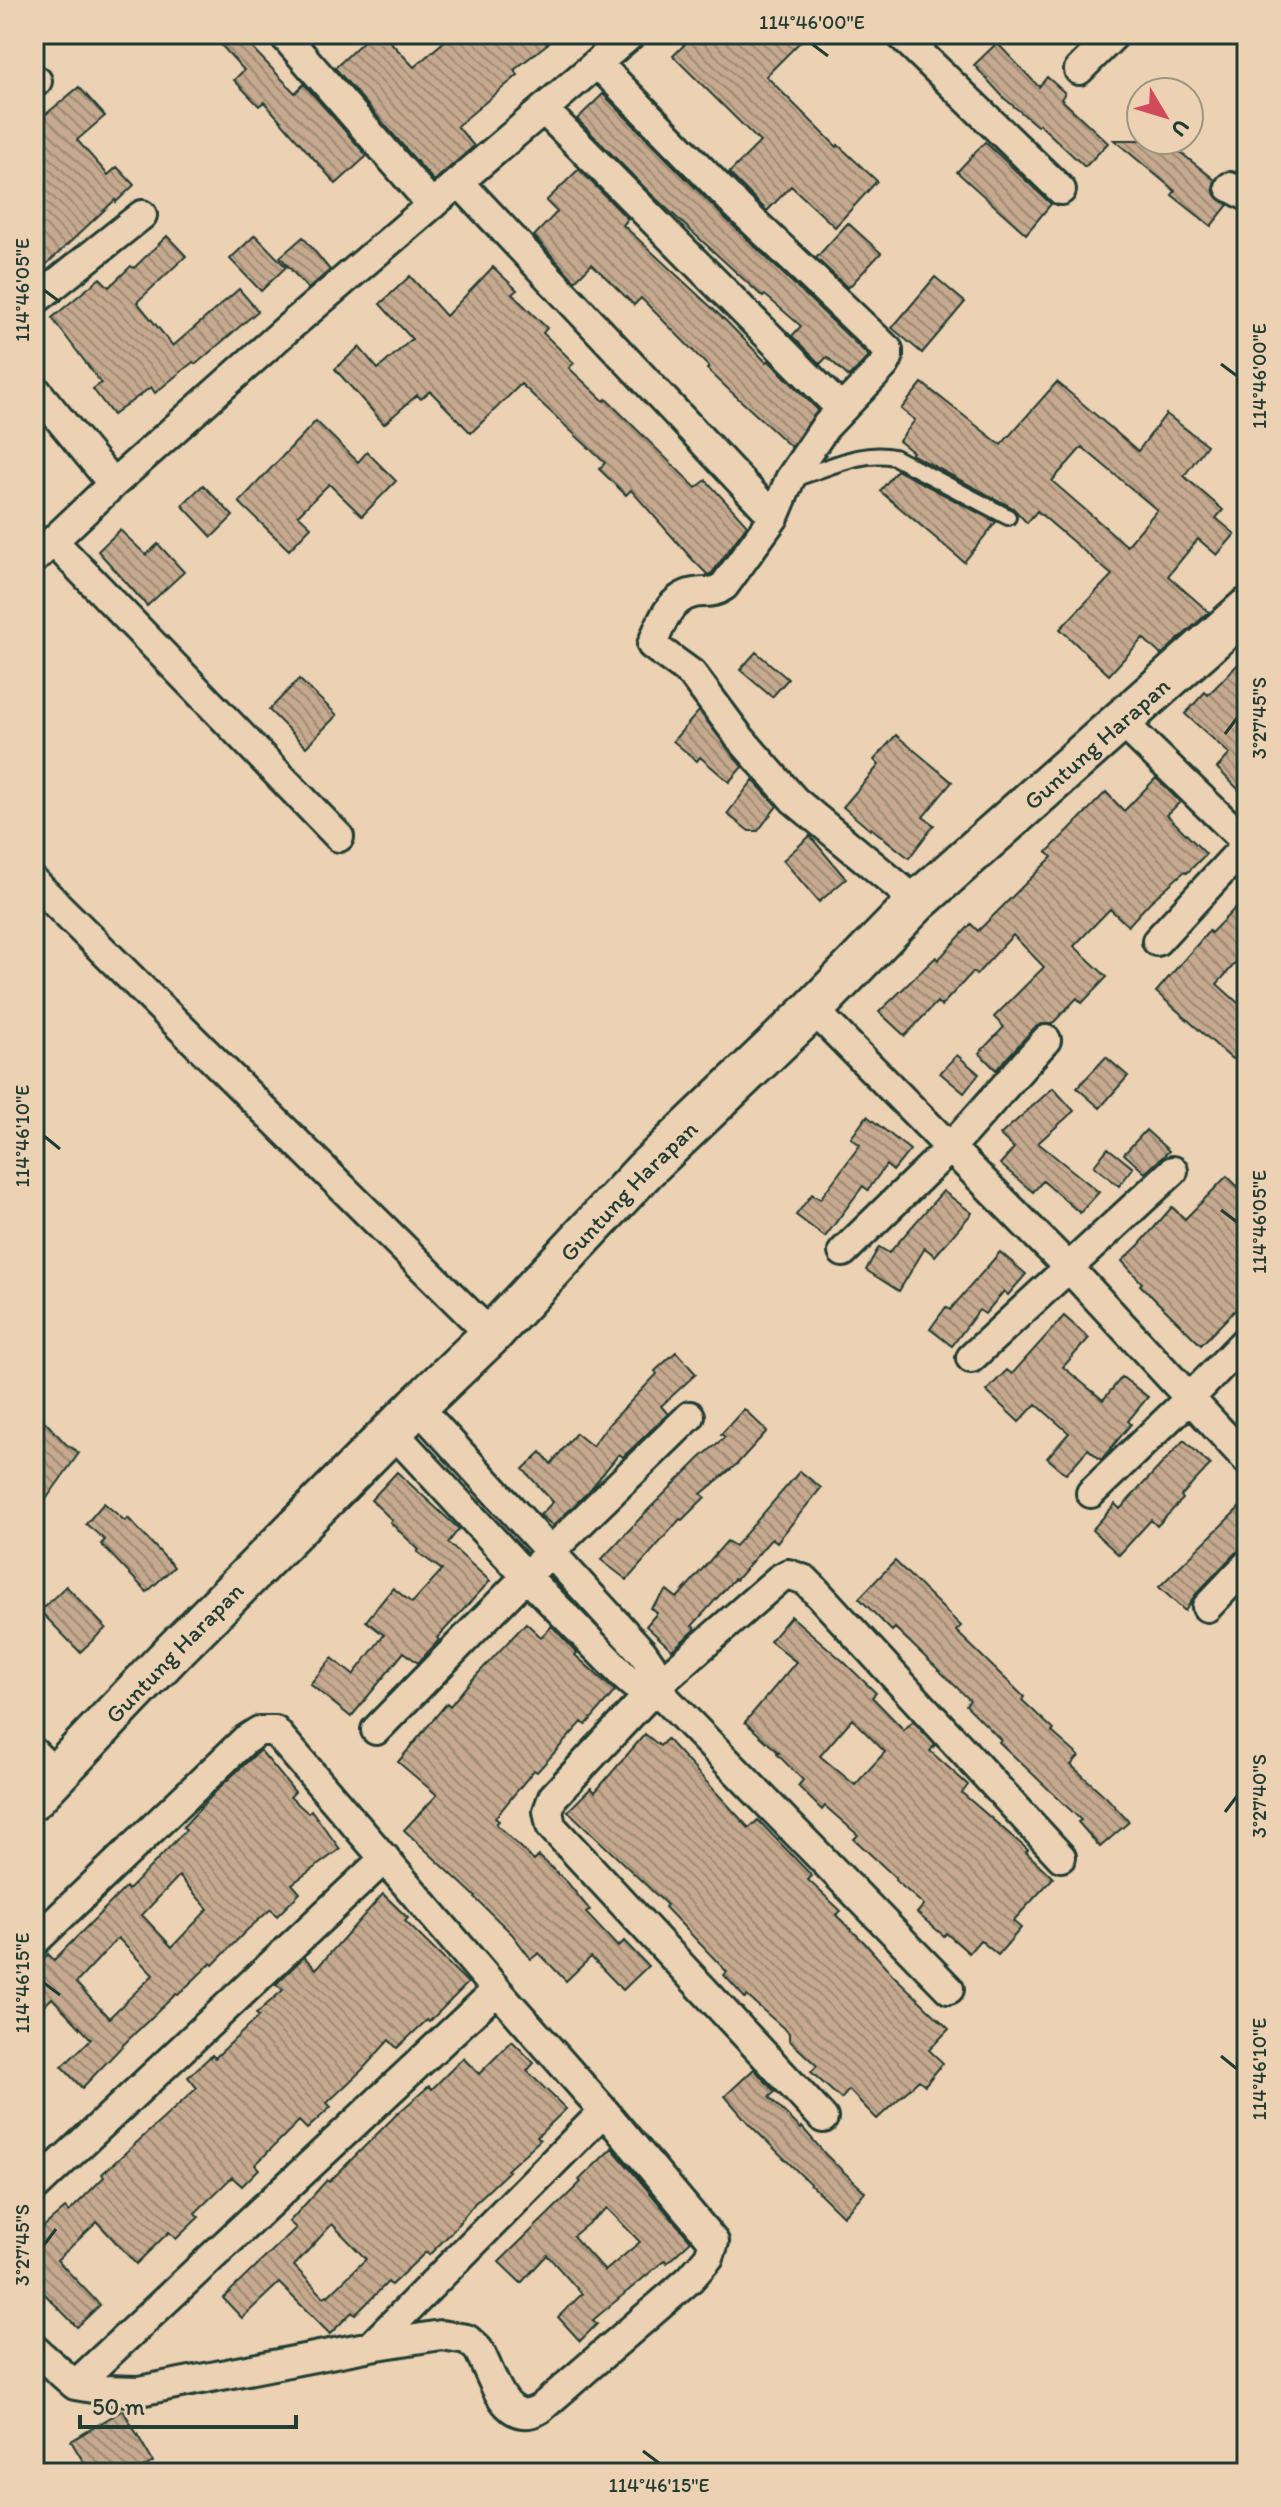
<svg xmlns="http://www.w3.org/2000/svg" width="1281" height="2507" viewBox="0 0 1281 2507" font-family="Itim,sans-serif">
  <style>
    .building { fill: url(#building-back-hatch); stroke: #1f3d34; stroke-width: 2; fill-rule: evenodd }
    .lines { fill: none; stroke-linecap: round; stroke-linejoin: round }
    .lane-casing { stroke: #1f3d34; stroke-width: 20 }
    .street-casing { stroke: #1f3d34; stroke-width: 34 }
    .secondary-casing { stroke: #1f3d34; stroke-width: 46 }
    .lane { stroke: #ecd1b3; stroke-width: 14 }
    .street { stroke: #ecd1b3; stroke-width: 28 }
    .secondary { stroke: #ecd1b3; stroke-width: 40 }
    .ticks { fill: none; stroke: #1f3d34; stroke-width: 3 }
    .labels { text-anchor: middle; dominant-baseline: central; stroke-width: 8; stroke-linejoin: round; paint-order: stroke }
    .street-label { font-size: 24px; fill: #1f3d34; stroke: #ecd1b3 }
    .neatline { fill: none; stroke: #1f3d34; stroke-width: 3 }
    .ticks-label { font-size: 20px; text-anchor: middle; fill: #1f3d34 }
  </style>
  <defs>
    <pattern id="building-back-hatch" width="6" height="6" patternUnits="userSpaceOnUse" patternTransform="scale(2)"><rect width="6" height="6" fill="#c6a98e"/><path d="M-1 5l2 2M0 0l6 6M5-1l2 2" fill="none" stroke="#a08b75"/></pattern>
  </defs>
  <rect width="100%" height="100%" fill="#ecd1b3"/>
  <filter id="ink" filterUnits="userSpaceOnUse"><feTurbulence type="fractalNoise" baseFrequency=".0125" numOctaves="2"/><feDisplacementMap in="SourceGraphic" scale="16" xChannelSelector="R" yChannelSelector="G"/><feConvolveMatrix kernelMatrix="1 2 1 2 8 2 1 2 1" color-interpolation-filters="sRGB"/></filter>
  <g filter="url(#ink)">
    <!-- building -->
    <path class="building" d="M211,34H239L295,93L304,84L367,156L336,184L264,102L259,106L234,80L244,70Z
      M371,34H383L414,67L453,34H560L514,70L518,75L457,126L474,146L434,181L335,68Z
      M695,34H808L766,76L837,147L838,145L877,181L835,227L791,186L767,211L729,173L760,142L673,56Z
      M997,43L1039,87L1047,77L1065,93L1061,99L1108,143L1085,167L1039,124L1037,126L1004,98L974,65Z
      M79,87L105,116L77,140L108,175L117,167L134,185L116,202L115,200L34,276V124Z
      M603,94L723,216L869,356L849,377L827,357L820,364L792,336L801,326L765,295L763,297L651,194L577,119Z
      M1114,140H1190L1180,152L1215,180L1213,188L1215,195L1228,205L1211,226L1172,195L1175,191Z
      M985,142L1051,204L1026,234L957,172Z
      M579,169L628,219L623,225L727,322L766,362L768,360L818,410L791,447L727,388L707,369L709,367L641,298L634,305L592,264L575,281L534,236L557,212L546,201Z
      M848,223L881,253L848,288L816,258Z
      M255,235L286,267L261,291L230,259Z
      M167,236L186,256L137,302L173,346L239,289L258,311L196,364L193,362L155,393L151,387L113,415L93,389L101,383L52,318L100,278L109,287L131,266L134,268Z
      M303,237L330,270L308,289L280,257Z
      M493,267L517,290L512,294L547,328L543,333L574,363L569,368L604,401L606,399L696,488L706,480L747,525L712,573L708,575L692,559L631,490L626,495L599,469L605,463L521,384L471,433L430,391L421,399L417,395L384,424L335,369L359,347L378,369L412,339L380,304L410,276L446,316Z
      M935,277L965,302L922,353L892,328Z
      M1057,382L1138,451L1166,414L1207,445L1184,476L1223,510L1216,518L1235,534L1217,555L1198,539L1168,576L1209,612L1161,655L1143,638L1109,675L1060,629L1112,575L1037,511L1027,523L1013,508L911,454L913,452L899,441L915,420L901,409L922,383L1001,445ZM1082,447L1157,510L1127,546L1052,481Z
      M316,421L358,462L367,452L396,481L362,516L329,484L298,515L311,527L289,550L239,502Z
      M897,470L996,522L964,562L880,491Z
      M203,485L233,516L212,537L182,505Z
      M120,530L146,555L158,544L184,572L147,606L98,551Z
      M756,652L788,679L772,697L740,670Z
      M1247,655V798L1217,768L1230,754L1185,714L1205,692L1208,695Z
      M299,679L337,715L306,747L269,710Z
      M699,711L742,767L729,782L700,757L697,761L673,741Z
      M896,735L952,782L923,817L934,825L909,858L871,828L870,830L843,807L879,765L874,760Z
      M1156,778L1180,802L1167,815L1206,854L1187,873L1185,871L1150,902L1128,926L1110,909L1074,946L1107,977L1082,1003L1077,998L1052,1024H1041L1034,1028L996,1070L979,1053L1004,1027L994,1017L1044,967L1013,935L976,975L973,972L941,1006L937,1002L905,1036L879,1012L936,957L938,960L971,924L978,931L1052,857L1047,852L1106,792L1124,811Z
      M753,780L777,806L758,831H749L727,814Z
      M810,836L846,879L819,902L783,860Z
      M1247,896V950L1217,984L1247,1011V1042L1232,1059L1156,992L1209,931L1211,933Z
      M957,1055L979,1074L964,1093L940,1073Z
      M1106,1057L1128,1076L1100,1108L1077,1088Z
      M1053,1088L1074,1111L1038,1143L1099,1192L1080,1213L1043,1181L1033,1192L1000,1164L1014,1148L1000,1135Z
      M867,1116L910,1150L893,1171L886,1165L868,1190L863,1186L825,1237L796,1215L812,1194L820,1199L860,1145L851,1138Z
      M1146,1130L1169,1151L1145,1173L1124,1154Z
      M1108,1148L1133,1168L1119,1186L1094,1166Z
      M1227,1176L1247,1196V1298L1201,1345L1140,1285L1142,1283L1122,1261L1139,1245L1172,1207L1185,1219Z
      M943,1191L972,1213L935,1256L925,1248L899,1291L866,1270L879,1247L889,1253Z
      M1000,1252L1026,1274L1008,1295L1004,1291L985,1314L979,1310L952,1346L930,1329L946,1307L950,1310Z
      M1064,1316L1089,1338L1063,1367L1103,1400L1122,1377L1148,1397L1128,1421L1131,1424L1101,1460L1088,1449L1066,1474L1047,1458L1069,1433L1036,1404L1019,1422L986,1391L1007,1370L1012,1374Z
      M676,1352L696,1374L661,1406L668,1414L623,1457L619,1454L589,1491L553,1526L540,1515L553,1502L523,1469L541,1452L551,1464L576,1433L592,1446L609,1424L657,1374L655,1371Z
      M744,1409L767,1431L737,1464L701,1494L705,1497L682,1520L680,1519L627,1580L601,1560L645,1513L700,1458L725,1437L721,1434Z
      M34,1410L66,1444L79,1453L34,1516Z
      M1184,1440L1210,1465L1181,1496L1183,1499L1157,1526L1151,1520L1119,1555L1092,1530L1115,1504L1120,1509Z
      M800,1471L821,1488L777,1542L772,1538L736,1580L734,1579L692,1626L696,1629L672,1650L646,1626L657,1613L651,1608L667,1590L677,1598L727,1541L735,1546Z
      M397,1472L459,1529L448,1543L490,1581L437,1638L439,1640L418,1663L404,1652L351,1717L310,1684L332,1658L353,1675L384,1635L366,1621L393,1588L412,1603L442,1570L417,1552L419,1550L390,1522L392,1520L371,1500Z
      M1247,1500V1547L1235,1553L1195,1595L1185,1611L1159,1587Z
      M104,1503L125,1521L128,1518L174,1567L147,1592L101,1544L105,1540L86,1524Z
      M895,1561L961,1626L956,1631L1024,1697L1022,1700L1054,1730L1052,1732L1079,1756L1071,1765L1107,1798L1129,1822L1100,1847L1078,1822L1081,1820L999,1742L1001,1740L966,1705L970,1700L895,1628L892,1631L859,1598Z
      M66,1586L106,1628L80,1652L40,1611Z
      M791,1616L844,1662L876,1693L872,1697L904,1730L913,1721L935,1745L930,1751L968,1785L962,1793L1028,1850L1026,1852L1053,1878L1013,1921L1021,1928L998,1955L980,1940L969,1953L946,1933L944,1936L917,1913L924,1905L895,1880L896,1878L854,1839L858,1835L825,1806L822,1810L798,1786L803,1780L777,1754L779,1753L745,1722L796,1662L770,1641ZM852,1719L885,1752L855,1785L820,1756Z
      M526,1623L541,1637L552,1626L577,1653L575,1655L615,1691L586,1725L582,1722L537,1772L534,1770L495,1818L499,1821L496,1824L534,1861L539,1856L567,1882L590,1910L586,1913L618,1947L624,1941L648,1966L623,1990L591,1957L566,1981L539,1953L531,1959L512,1934L475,1898L476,1897L404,1830L437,1795L398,1762L447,1703L450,1706L470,1682Z
      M645,1734L660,1746L667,1739L749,1828L758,1820L812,1876L808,1880L841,1911L836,1915L864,1942L892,1974L949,2029L929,2050L943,2063L925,2085L919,2080L877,2119L849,2090L841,2099L811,2072L817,2066L789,2040V2033L747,1996L745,1998L724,1975L727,1972L665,1907L667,1905L568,1811L591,1788L595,1792Z
      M260,1750L295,1792L290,1797L308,1813L311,1810L340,1849L292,1884L300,1893L277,1916L271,1909L246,1931L213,1965L211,1963L178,1995L176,1994L129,2039L82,2088L62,2067L91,2039L52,1998L34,2016V1969L48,1954L54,1960L126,1887L128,1890L186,1830L183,1827L219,1788ZM179,1876L208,1909L172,1947L142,1915ZM118,1938L153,1975L109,2018L76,1983Z
      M383,1894L408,1918L405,1921L468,1983L429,2022L427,2020L397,2048L389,2040L362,2070L327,2103L331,2107L307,2129L299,2121L255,2165L259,2169L242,2186L232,2177L195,2213L199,2217L176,2239L169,2232L136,2264L97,2222L57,2260L100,2305L77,2327L34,2283V2235L65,2208L69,2212L104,2177L102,2174L197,2088L188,2077L212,2055L215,2058L259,2016L256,2014L283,1990L276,1984L304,1957L316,1969Z
      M512,2041L534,2063L527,2071L566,2109L537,2137L540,2140L507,2170L509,2171L475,2203L451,2233L429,2255L426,2252L391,2285L388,2282L355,2315L352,2312L330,2334L279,2283L242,2318L223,2298L296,2228L289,2222L327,2180L329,2182L397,2114L429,2086L432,2089L463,2058L479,2074ZM332,2224L366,2259L328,2296L327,2295L324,2297L294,2266Z
      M754,2069L775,2092L769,2097L801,2129L802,2127L826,2155L865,2192L843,2216L750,2125L725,2096Z
      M612,2148L691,2241L667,2263L665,2260L593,2320L597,2324L580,2341L558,2317L582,2294L547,2255L521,2283L499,2262L581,2182L579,2180ZM607,2208L640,2242L605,2271L573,2236Z
      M123,2410L153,2462L134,2473H90L71,2441Z"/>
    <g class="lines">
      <defs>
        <path id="lane" d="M795,478C828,469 859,450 894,457L1008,517"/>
        <path id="street" d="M283,34L432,205
          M900,34L1061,190
          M598,64L735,204L888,350V358L885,364L825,427L790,479L774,517L724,586C713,594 706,591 694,593C669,598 660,625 652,645L692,674L739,737L794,800L917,902
          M1079,70L1115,34
          M34,83L37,81
          M544,110L841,409
          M459,182L774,517
          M1230,187L1247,196
          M34,301L142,215
          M34,388L113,484
          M54,542L339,837
          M34,559L113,484L287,329L631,34
          M1121,721L1247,843
          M34,882L491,1335
          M1157,941L1247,844
          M813,1009L1069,1268L1247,1460
          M843,1252L951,1147L1046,1040
          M971,1358L1173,1171
          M417,1406L642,1652L651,1665L665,1697
          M393,1432L526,1576L625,1677L633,1684L665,1698L949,1989
          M1091,1493L1189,1399L1247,1339
          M1207,1607L1247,1565
          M376,1730L550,1552L690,1416
          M34,1753L56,1775
          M34,1942L245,1740L259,1731H275L497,1990L604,2111L714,2242L709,2257L690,2279L541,2408C504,2431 492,2372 478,2349L467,2339L441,2335L371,2346L139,2391L104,2390L75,2385L34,2349
          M823,2118L551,1826L548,1811L553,1797L660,1683L779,1579L788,1574L805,1580L813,1588L1061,1857
          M34,2188L385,1858
          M371,2346L604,2111
          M75,2385L497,1990"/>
        <g id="secondary">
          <path id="s1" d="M34,1798L173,1652L417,1406L491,1335L645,1170L813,1009L917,902L1247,609"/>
        </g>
      </defs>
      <!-- lane casing -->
      <use href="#lane" class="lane-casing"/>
      <!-- street casing -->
      <use href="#street" class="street-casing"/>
      <!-- secondary casing -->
      <use href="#secondary" class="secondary-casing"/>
      <!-- lane -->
      <use href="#lane" class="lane"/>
      <!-- street -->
      <use href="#street" class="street"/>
      <!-- secondary -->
      <use href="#secondary" class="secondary"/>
    </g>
  </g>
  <!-- ticks -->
  <path class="ticks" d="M812,44L828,56M44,290L60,302M1221,364L1237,376M1225,734L1237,718M44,1136L60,1149M1221,1210L1237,1222M1225,1812L1237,1796M44,1983L60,1995M1221,2056L1237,2069M44,2245L56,2229M643,2451L659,2463"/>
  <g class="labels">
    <!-- street labels -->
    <g class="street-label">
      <text stroke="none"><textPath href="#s1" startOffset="1498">Guntung Harapan</textPath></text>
      <text stroke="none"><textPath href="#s1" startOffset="850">Guntung Harapan</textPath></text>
      <text stroke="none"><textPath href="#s1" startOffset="202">Guntung Harapan</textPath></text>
    </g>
  </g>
  <!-- margin -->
  <rect width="1281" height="2507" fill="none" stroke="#ecd1b3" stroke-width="88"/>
  <!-- north arrow -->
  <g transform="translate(1165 116) rotate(128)"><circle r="38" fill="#ecd1b3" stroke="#9a9680" stroke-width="2"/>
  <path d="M0-6L14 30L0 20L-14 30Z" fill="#d1495b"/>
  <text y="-12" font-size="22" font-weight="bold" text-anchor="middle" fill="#1f3d34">U</text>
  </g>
  <!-- scale -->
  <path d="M80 2415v12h216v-12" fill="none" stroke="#1f3d34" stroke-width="4"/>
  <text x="92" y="2415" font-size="24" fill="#1f3d34" stroke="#ecd1b3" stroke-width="6" paint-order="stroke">50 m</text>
  <rect x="44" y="44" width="1193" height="2419" class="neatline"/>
  <g class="ticks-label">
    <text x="812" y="29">114°46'00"E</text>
    <text transform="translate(22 290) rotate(-90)" y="7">114°46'05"E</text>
    <text transform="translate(1259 376) rotate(-90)" y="7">114°46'00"E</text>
    <text transform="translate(1259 718) rotate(-90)" y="7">3°27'45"S</text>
    <text transform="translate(22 1136) rotate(-90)" y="7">114°46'10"E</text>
    <text transform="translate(1259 1222) rotate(-90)" y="7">114°46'05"E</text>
    <text transform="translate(1259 1796) rotate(-90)" y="7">3°27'40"S</text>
    <text transform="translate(22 1983) rotate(-90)" y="7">114°46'15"E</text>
    <text transform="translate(1259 2069) rotate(-90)" y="7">114°46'10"E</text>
    <text transform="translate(22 2245) rotate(-90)" y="7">3°27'45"S</text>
    <text x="659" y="2492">114°46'15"E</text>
  </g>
</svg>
